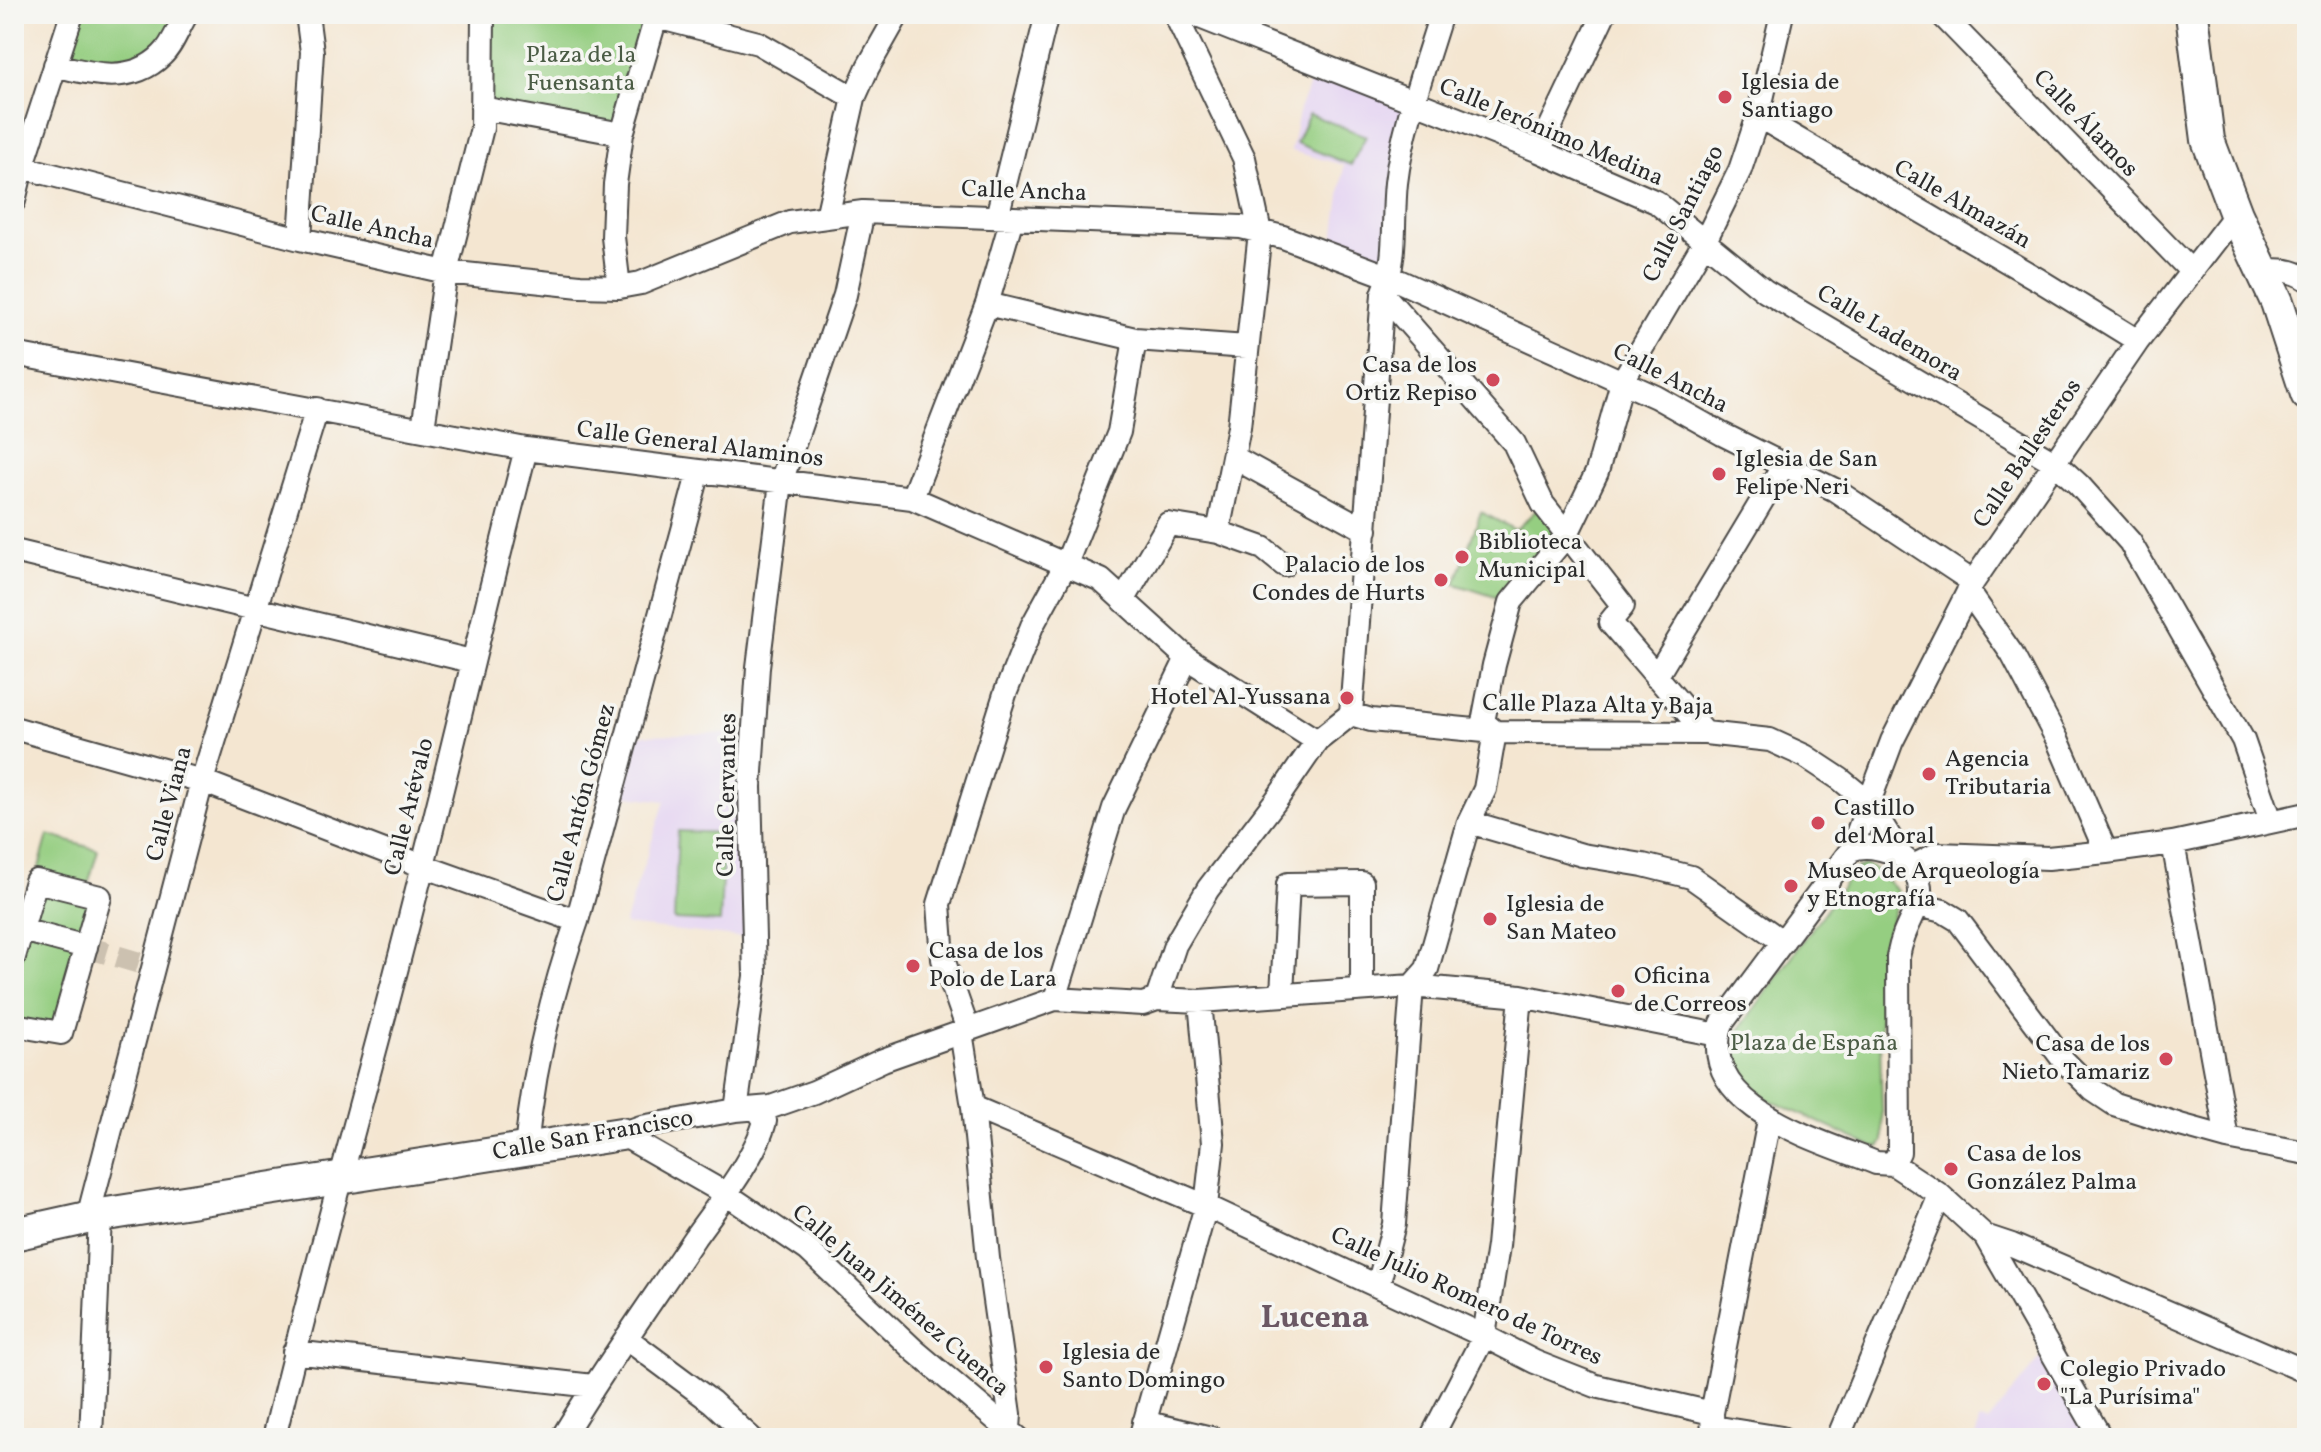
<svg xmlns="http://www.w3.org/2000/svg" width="2321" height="1452" viewBox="0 0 2321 1452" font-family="Vollkorn,serif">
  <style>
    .built { fill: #e4d3f2 }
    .green { fill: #95ce81; stroke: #607c56; stroke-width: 2 }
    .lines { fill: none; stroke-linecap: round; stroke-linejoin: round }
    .street-tunnel { stroke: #ccc1b0; stroke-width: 22; stroke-dasharray: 22 11; stroke-linecap: butt }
    .street-casing { stroke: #494744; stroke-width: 26 }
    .secondary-casing { stroke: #494744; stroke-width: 36 }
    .street { stroke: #fff; stroke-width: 22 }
    .secondary { stroke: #fff; stroke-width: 32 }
    .poi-dot { fill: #d1495b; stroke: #f6f6f2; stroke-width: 3 }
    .labels { text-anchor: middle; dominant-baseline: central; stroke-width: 7; stroke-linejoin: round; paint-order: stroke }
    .park-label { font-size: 24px; fill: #4b5c45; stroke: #f6f6f2 }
    .poi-label { font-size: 24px; fill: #2b2b2b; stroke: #f6f6f2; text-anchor: start }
    .street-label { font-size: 24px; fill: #2b2b2b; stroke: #f6f6f2 }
    .district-label { font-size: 32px; font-weight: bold; fill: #6b5864; stroke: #f6f6f2 }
  </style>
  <rect width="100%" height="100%" fill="#f6f6f2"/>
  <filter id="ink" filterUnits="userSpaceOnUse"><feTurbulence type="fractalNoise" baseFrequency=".0125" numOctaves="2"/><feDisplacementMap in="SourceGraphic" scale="16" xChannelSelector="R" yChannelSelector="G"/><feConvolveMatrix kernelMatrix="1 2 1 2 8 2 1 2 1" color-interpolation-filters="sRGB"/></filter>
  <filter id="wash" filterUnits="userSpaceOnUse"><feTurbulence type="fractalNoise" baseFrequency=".006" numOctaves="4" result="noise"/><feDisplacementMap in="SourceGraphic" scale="32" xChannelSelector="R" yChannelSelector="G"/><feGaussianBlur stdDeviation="1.8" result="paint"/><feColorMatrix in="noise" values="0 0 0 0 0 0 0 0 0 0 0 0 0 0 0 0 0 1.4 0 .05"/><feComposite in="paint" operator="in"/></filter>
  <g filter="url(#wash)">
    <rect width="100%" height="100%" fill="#f4e6d1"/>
    <!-- built -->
    <path class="built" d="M1318,64L1414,103L1390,277L1332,255L1344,165L1291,151L1300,107Z
      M747,733V938L624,925L665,801L622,795L637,735Z
      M2048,1348L2101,1438H1976L1979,1420L1988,1422Z"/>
    <!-- green -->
    <path class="green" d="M62,14H184L132,74L55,65Z
      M483,14H645L622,134L482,108Z
      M1309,114L1366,136L1351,165L1296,143Z
      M1543,504L1566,536L1511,602L1455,584L1481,512L1515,530Z
      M678,831L724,833L720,922L674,920Z
      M48,835L98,850L86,892L100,897L61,1033L14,1025V957Z
      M1865,865L1875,869L1899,892V898C1871,965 1882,1069 1883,1142L1879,1147H1873L1767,1099L1737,1074L1734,1048L1737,1033L1854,870Z"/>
  </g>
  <g filter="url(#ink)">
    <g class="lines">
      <!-- street-tunnel -->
      <path class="street-tunnel" d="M86,947L153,967"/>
      <defs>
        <path id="street" d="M645,14L758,43L854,98
          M1192,14L1539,151L1656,202L1765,291L2054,462L2079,485L2130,542L2243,740L2271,821
          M1941,14L2190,270
          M55,65C91,74 132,85 162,55C172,46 178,29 185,17L184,14
          M482,108L622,134L656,17
          M1758,116L2039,280L2138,341
          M1539,151L1604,14
          M14,165L300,239L446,272L580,286L619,287L641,283L790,222L863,212L1241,227L1283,237L1390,277L1656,397L1722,434L1835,490L1973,582
          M14,201L22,168L72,14
          M827,217L854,98L868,67L898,14
          M997,217L1047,14
          M300,239L312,52L307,14
          M2264,271C2281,269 2292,270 2307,279
          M619,287L613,237L615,184L622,134
          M1383,294L1514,443L1543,504L1623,606L1610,622L1705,733
          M987,304L1135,339L1247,347
          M14,354L526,449L912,498L1101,580L1187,658L1317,741
          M423,428L446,272L482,128L483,14
          M1233,457L1366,530
          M912,498L987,304L1012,218
          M1218,532L1263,548L1284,565
          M14,551L471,661
          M1968,591L2012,654L2058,741L2106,852
          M1123,601L1168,524L1218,532L1239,427L1260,232L1244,158L1175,14
          M1656,677L1784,464
          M1351,714L1383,294C1398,259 1392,220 1396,183C1402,130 1425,66 1441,14
          M14,728L202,781L423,866L577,921
          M1495,732L1483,722L1494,665L1511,602L1566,536L1597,472L1622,382L1705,241L1740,170L1758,116L1782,14
          M1469,822L1582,855L1643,865L1691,877L1783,942
          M2173,843L2227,1138
          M1851,850C1865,844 1879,848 1894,853C1913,859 1925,885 1918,904C1909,925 1903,932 1898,957L1899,1152L1893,1164
          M1913,866L1937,854L2048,858L2106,852L2173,843L2307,814
          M1918,905L1943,911L1958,920L2064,1061L2093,1090L2114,1104L2180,1125L2227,1138L2307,1153
          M22,930L86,947
          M14,957L36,881L100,897L61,1033L14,1025
          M1412,986L1427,969L1469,822L1485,789L1495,732
          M1282,994L1288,884L1362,883V989
          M1055,999L1114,808L1187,658
          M1157,999L1175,945L1208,889L1277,799L1317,741L1351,714L1371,720L1495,732L1705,733L1770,740L1805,756L1840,779L1868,802L1901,855
          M968,1030L943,959L939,904L1005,694L1032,626L1066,564L1119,432L1135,339
          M961,1032L973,1107L988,1258L1010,1414L1009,1429L1001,1436
          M973,1107L1206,1206L1484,1336L1535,1362L1596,1386L1712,1413
          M736,1110L755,976L750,787L758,667L781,482L845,295L863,212
          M621,1134L641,1127L736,1110L771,1107L814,1092L883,1060L1055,999L1143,1004L1157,999L1200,1001L1412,986L1521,996L1718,1035
          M621,1134L726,1194L808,1250L915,1351L1018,1438
          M526,1149C533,1071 551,995 577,921L699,471
          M1893,1164L1876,1163C1819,1140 1694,1107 1722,1023L1851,850L1892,741L1973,582L2138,341L2236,214
          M1893,1164L1940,1195L1985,1236L2012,1245L2307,1372
          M88,1217L202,781L317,409
          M1985,1236L2101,1438
          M1378,1286L1394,1224L1412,986
          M626,1338L712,1402L751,1438
          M294,1352L593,1386
          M1144,1422L1211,1438
          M1713,1427L1782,1438
          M91,1438L100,1215
          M274,1438C319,1246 376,1057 423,865C458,727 490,588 526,449
          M562,1438C603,1369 650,1304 695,1237C717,1206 756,1157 765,1121L758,1110
          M1140,1438L1206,1206L1213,1143L1200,1001
          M1431,1438L1484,1336L1498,1246L1521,996
          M1713,1438L1712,1413L1769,1120
          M1838,1438L1940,1195"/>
        <path id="secondary" d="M2192,14L2208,140L2236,214L2277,302L2307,394
          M14,1234L100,1215L621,1134"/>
      </defs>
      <!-- street casing -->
      <use href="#street" class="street-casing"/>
      <!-- secondary casing -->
      <use href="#secondary" class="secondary-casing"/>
      <!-- street -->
      <use href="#street" class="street"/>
      <!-- secondary -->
      <use href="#secondary" class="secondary"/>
    </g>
  </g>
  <!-- markers -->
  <g class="poi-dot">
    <circle cx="1725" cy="97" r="8"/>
    <circle cx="1493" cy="380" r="8"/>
    <circle cx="1719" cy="474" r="8"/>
    <circle cx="1462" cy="557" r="8"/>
    <circle cx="1441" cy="580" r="8"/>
    <circle cx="1347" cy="698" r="8"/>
    <circle cx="1929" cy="774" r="8"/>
    <circle cx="1818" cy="823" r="8"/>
    <circle cx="1791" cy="886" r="8"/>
    <circle cx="1490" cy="919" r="8"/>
    <circle cx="913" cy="966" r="8"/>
    <circle cx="1618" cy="991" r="8"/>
    <circle cx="2166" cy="1059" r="8"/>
    <circle cx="1951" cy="1169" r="8"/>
    <circle cx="1046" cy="1367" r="8"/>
    <circle cx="2044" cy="1384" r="8"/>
  </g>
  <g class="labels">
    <!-- park labels -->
    <g class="park-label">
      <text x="581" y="56">Plaza de la<tspan x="581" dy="28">Fuensanta</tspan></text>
      <text x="1814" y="1044">Plaza de España</text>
    </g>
    <!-- poi labels -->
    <g class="poi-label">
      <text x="1741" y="83">Iglesia de<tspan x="1741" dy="28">Santiago</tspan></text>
      <text x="1477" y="366" text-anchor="end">Casa de los<tspan x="1477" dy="28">Ortiz Repiso</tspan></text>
      <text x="1735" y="460">Iglesia de San<tspan x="1735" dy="28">Felipe Neri</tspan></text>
      <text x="1478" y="543">Biblioteca<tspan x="1478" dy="28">Municipal</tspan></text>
      <text x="1425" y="566" text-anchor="end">Palacio de los<tspan x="1425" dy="28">Condes de Hurts</tspan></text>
      <text x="1331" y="698" text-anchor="end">Hotel Al-Yussana</text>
      <text x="1945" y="760">Agencia<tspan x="1945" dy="28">Tributaria</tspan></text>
      <text x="1834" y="809">Castillo<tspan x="1834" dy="28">del Moral</tspan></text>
      <text x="1807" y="872">Museo de Arqueología<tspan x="1807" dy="28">y Etnografía</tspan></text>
      <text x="1506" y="905">Iglesia de<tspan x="1506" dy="28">San Mateo</tspan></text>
      <text x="929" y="952">Casa de los<tspan x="929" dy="28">Polo de Lara</tspan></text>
      <text x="1634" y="977">Oficina<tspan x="1634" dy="28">de Correos</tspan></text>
      <text x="2150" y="1045" text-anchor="end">Casa de los<tspan x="2150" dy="28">Nieto Tamariz</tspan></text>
      <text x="1967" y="1155">Casa de los<tspan x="1967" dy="28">González Palma</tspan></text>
      <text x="1062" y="1353">Iglesia de<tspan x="1062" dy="28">Santo Domingo</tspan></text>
      <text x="2060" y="1370">Colegio Privado<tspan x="2060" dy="28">"La Purísima"</tspan></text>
    </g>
    <!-- street labels -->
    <g class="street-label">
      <text transform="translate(2085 124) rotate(46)">Calle Álamos</text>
      <text transform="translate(1551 133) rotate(23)">Calle Jerónimo Medina</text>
      <text transform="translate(1024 192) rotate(2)">Calle Ancha</text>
      <text transform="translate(1962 205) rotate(30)">Calle Almazán</text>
      <text transform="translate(1684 214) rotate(-63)">Calle Santiago</text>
      <text transform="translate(372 228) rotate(13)">Calle Ancha</text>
      <text transform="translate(1889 334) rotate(31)">Calle Lademora</text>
      <text transform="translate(1670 379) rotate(27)">Calle Ancha</text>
      <text transform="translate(700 445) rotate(7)">Calle General Alaminos</text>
      <text transform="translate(2028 454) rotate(-56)">Calle Ballesteros</text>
      <text transform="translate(1598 706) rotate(1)">Calle Plaza Alta y Baja</text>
      <text transform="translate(728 795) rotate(-89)">Calle Cervantes</text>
      <text transform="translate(582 803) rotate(-75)">Calle Antón Gómez</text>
      <text transform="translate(170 804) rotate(-75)">Calle Viana</text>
      <text transform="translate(410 807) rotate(-76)">Calle Arévalo</text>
      <text transform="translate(593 1136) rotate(-10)">Calle San Francisco</text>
      <text transform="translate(1466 1297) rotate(25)">Calle Julio Romero de Torres</text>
      <text transform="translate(900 1301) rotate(41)">Calle Juan Jiménez Cuenca</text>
    </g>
    <!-- district labels -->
    <g class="district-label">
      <text x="1315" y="1319">Lucena</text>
    </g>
  </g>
  <!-- margin -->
  <rect width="2321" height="1452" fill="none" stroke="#f6f6f2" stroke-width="48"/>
</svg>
